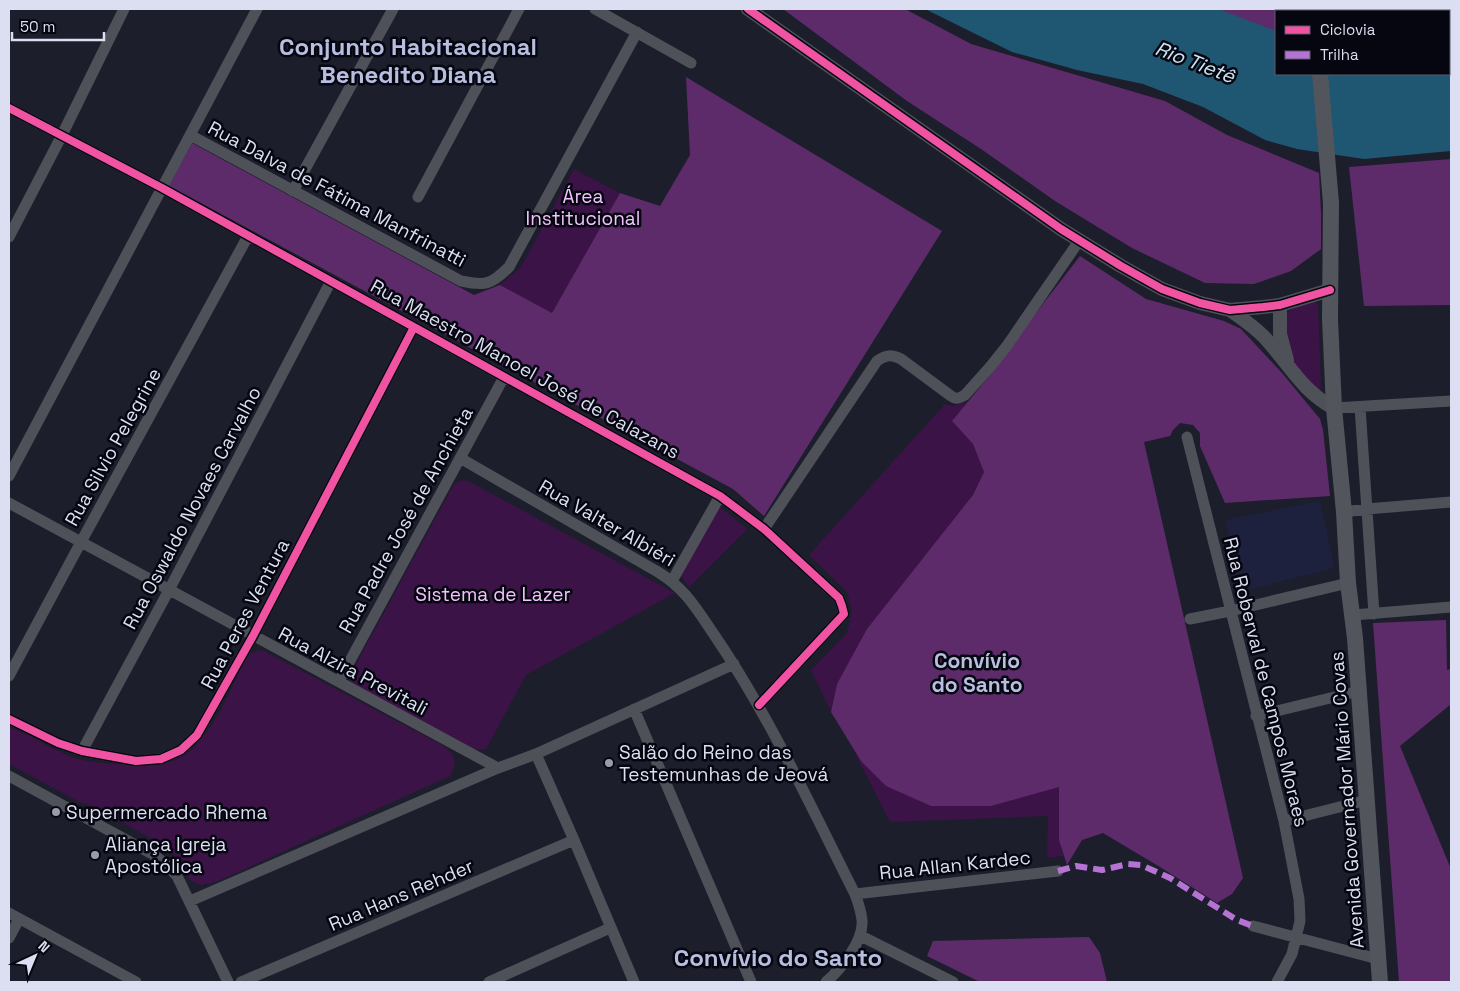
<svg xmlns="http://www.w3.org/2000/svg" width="1460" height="991" viewBox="0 0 1460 991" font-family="'Space Grotesk',sans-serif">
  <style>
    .built { fill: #1e213e }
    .green { fill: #3c1347 }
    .forest { fill: #5e2b6a }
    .water { fill: #1f5672 }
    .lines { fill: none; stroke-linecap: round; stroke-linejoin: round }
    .stream { stroke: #1f5672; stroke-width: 4 }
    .minor { stroke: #4e5258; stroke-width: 11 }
    .tertiary { stroke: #4e5258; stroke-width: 14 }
    .secondary { stroke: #52555c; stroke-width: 16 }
    .quiet { stroke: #b673d3; stroke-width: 6; stroke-dasharray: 12 6; stroke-linecap: butt }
    .cycleway-casing { stroke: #050610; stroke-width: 11 }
    .cycleway { stroke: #f153a3; stroke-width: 8 }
    .poi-dot { fill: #999bac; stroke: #050610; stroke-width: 2 }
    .labels { text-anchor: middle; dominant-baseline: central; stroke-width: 5; stroke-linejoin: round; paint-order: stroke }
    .street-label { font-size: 19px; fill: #dcdff1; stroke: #050610 }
    .park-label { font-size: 19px; fill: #f3c2fd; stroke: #050610 }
    .poi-label { font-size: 19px; fill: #dcdff1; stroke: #050610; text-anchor: start }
    .water-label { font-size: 20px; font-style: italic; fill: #cce4f2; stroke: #050610 }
    .quarter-label { font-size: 21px; font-weight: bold; fill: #b7bedf; stroke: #050610 }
    .district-label { font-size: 24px; font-weight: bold; fill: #b7bedf; stroke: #050610 }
  </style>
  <rect width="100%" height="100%" fill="#1c1e2c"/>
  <!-- built -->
  <path class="built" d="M1320,501L1334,565L1330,569L1251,589L1242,582L1225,520Z"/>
  <!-- green -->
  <path class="green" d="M574,169L620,193L552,313L500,285L521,267Z
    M1313,300L1318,305L1321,388L1318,391L1307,382L1292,360L1286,331L1285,316L1289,311L1305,301Z
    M969,401L952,421L973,444L984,472L973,495L837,684L831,712L811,670L847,633L852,612L847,592L809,555L945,404L953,406Z
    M462,480L470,482L675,593L526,675L486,749L471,750L352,683L349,680L350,675L454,484Z
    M719,506L747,529L689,587L680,575Z
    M262,650L442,745C455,755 459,761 450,776L216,882L200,885L190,880L171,850L118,820L90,805L79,802L9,764V727C33,736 54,751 78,759C96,764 144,767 162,764C176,761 189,754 198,743C219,720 231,688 245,661L251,653Z
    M852,747L861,761L991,806L1060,786L1059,840L1064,856L1047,858L1048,816L890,822Z"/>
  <!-- forest -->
  <path class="forest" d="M783,9H905L971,44L1165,101L1227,135L1319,173L1321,213V249L1291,271L1254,284L1205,283L1132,248L1055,201L981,149L907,101Z
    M1216,9H1299L1305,11H1276V53Z
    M1360,9H1403L1401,11H1355Z
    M686,77L942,231L764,516L733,489L169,186L192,143L474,295L500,285L552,313L620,193L660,206L690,155Z
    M1451,159V305L1364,306L1349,167Z
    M1080,256L1146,299L1224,321L1241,329L1282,373L1320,419L1323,430L1330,496L1225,503L1200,446V433L1193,425L1180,423L1173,430L1170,436L1144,442L1243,878L1232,894L1217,903L1160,867L1103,833L1082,840L1067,865L1059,840V787L991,806H931L886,786L861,761L831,712L837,684L867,629L973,495L984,472L973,444L952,421L996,368L1032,318Z
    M1446,620L1447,670L1451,669V704L1400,746L1451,869V982H1399L1373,623Z
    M1089,937L1100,953L1107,982H980L927,956L933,941Z"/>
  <!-- water -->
  <path class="water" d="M925,9H1218L1276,31V74H1449V14H1451V151L1364,159L1297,149L1265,140L1203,107L1143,84L1077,70L1012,52Z"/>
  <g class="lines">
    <!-- stream -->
    <path class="stream" d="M1445,11L1446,9"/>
    <!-- minor -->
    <path class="minor" d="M595,9L691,63
      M9,108L162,188L720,496L764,529L839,598L842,606L844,614L759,705
      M190,135L461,281C485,286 491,285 509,267L637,32
      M293,191L393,9
      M418,197L519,9
      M9,237L61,137L124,9
      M1360,407L1374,614
      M1334,408L1451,401
      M1187,437L1284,821L1299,899L1300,921L1292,954L1277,982
      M460,458L658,572C686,589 697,610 715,636C770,717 811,807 855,894C858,902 861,911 862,920C864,941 841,969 826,982
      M9,476L257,9
      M9,503L498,768
      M1344,512L1367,509L1451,502
      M764,529L877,361C886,355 891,354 901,359L951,396C956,400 959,398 965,395L990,367L1006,347L1079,241
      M672,581L720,496
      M1353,615L1451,607
      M1190,619L1230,611L1348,583
      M9,676L81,542L248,236
      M339,681L504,377
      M634,709L751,982
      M1256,716L1359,691
      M9,719L58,743L82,751L136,761L161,759L181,750L197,735L253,636L414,327
      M82,751L169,590L331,281
      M536,754L574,840L634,982
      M9,776L154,855L167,865L177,876L228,982
      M1284,821L1367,800
      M855,894L1058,871
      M190,901L498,768L536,754L734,664
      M9,913L136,982
      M1253,926L1378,959
      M861,936L953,982
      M9,938L19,919
      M241,982L574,840
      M489,982L610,928"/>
    <!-- tertiary -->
    <path class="tertiary" d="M748,9L1061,229L1121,266L1162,289L1200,303L1230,310L1263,307L1280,305L1330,290
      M1280,305V334L1287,360
      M1230,310C1243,319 1256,328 1266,339C1289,364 1303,392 1334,408"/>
    <!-- secondary -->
    <path class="secondary" d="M1315,9V11
      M1320,74L1331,203L1330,319L1334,408L1344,512L1348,583L1355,638L1380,982"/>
    <!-- quiet -->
    <path class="quiet" d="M1058,871L1076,866L1102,870L1128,864L1141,865L1170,878L1237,920L1253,926"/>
    <defs>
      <path id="cycleway" d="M748,9L1061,229L1121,266L1162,289L1200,303L1230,310L1263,307L1280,305L1330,290
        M9,108L162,188L720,496L764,529L839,598L842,606L844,614L759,705
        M9,719L58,743L82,751L136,761L161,759L181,750L197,735L253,636L414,327"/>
    </defs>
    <!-- cycleway casing -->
    <use href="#cycleway" class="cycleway-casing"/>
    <!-- cycleway -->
    <use href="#cycleway" class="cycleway"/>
  </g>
  <!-- markers -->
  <g class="poi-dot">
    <circle cx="609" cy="763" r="5"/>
    <circle cx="56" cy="812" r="5"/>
    <circle cx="95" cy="855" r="5"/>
  </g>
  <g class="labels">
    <!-- street labels -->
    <g class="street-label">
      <text transform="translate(337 194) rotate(28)">Rua Dalva de Fátima Manfrinatti</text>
      <text transform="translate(525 369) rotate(29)">Rua Maestro Manoel José de Calazans</text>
      <text transform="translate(113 447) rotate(-61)">Rua Silvio Pelegrine</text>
      <text transform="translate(192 508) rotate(-62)">Rua Oswaldo Novaes Carvalho</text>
      <text transform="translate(406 520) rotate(-61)">Rua Padre José de Anchieta</text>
      <text transform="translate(607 523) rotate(30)">Rua Valter Albiéri</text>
      <text transform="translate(245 614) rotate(-62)">Rua Peres Ventura</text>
      <text transform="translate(353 671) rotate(28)">Rua Alzira Previtali</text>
      <text transform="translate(1266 682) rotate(76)">Rua Roberval de Campos Moraes</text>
      <text transform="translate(1347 800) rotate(-94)">Avenida Governador Mário Covas</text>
      <text transform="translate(955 865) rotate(-6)">Rua Allan Kardec</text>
      <text transform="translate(401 895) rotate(-23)">Rua Hans Rehder</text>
    </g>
    <!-- park labels -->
    <g class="park-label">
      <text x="583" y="196">Área<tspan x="583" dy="22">Institucional</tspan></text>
      <text x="493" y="594">Sistema de Lazer</text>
    </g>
    <!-- poi labels -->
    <g class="poi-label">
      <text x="619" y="752">Salão do Reino das<tspan x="619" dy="22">Testemunhas de Jeová</tspan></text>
      <text x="66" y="812">Supermercado Rhema</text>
      <text x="105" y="844">Aliança Igreja<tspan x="105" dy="22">Apostólica</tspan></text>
    </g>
    <!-- water labels -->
    <g class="water-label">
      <text transform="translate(1195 62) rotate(21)">Rio Tietê</text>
    </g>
    <!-- quarter labels -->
    <g class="quarter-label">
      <text x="977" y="660">Convívio<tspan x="977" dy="24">do Santo</tspan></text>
    </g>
    <!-- district labels -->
    <g class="district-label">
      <text x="408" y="46">Conjunto Habitacional<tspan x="408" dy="28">Benedito Diana</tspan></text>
      <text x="778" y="957">Convívio do Santo</text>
    </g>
  </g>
  <!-- border -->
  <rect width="1460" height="991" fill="none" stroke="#dcdff1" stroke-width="20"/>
  <!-- legend -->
  <rect x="1275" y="10" width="175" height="65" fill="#050610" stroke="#5b5d6a"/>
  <rect x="1285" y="26" width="25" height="8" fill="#f153a3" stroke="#5b5d6a"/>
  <text x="1320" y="35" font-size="15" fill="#dcdff1">Ciclovia</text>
  <rect x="1285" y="51" width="25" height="8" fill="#b673d3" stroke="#5b5d6a"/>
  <text x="1320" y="60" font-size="15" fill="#dcdff1">Trilha</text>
  <!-- north arrow -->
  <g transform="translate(35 956) rotate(44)" stroke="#050610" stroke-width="4" paint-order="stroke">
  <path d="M0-4L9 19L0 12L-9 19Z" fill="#dcdff1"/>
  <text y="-8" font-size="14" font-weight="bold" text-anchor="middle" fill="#dcdff1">N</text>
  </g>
  <!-- scale -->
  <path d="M12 32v8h92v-8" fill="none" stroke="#dcdff1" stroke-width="2.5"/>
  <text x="20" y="32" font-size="15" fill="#dcdff1" stroke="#050610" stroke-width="4" paint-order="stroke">50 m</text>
</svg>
